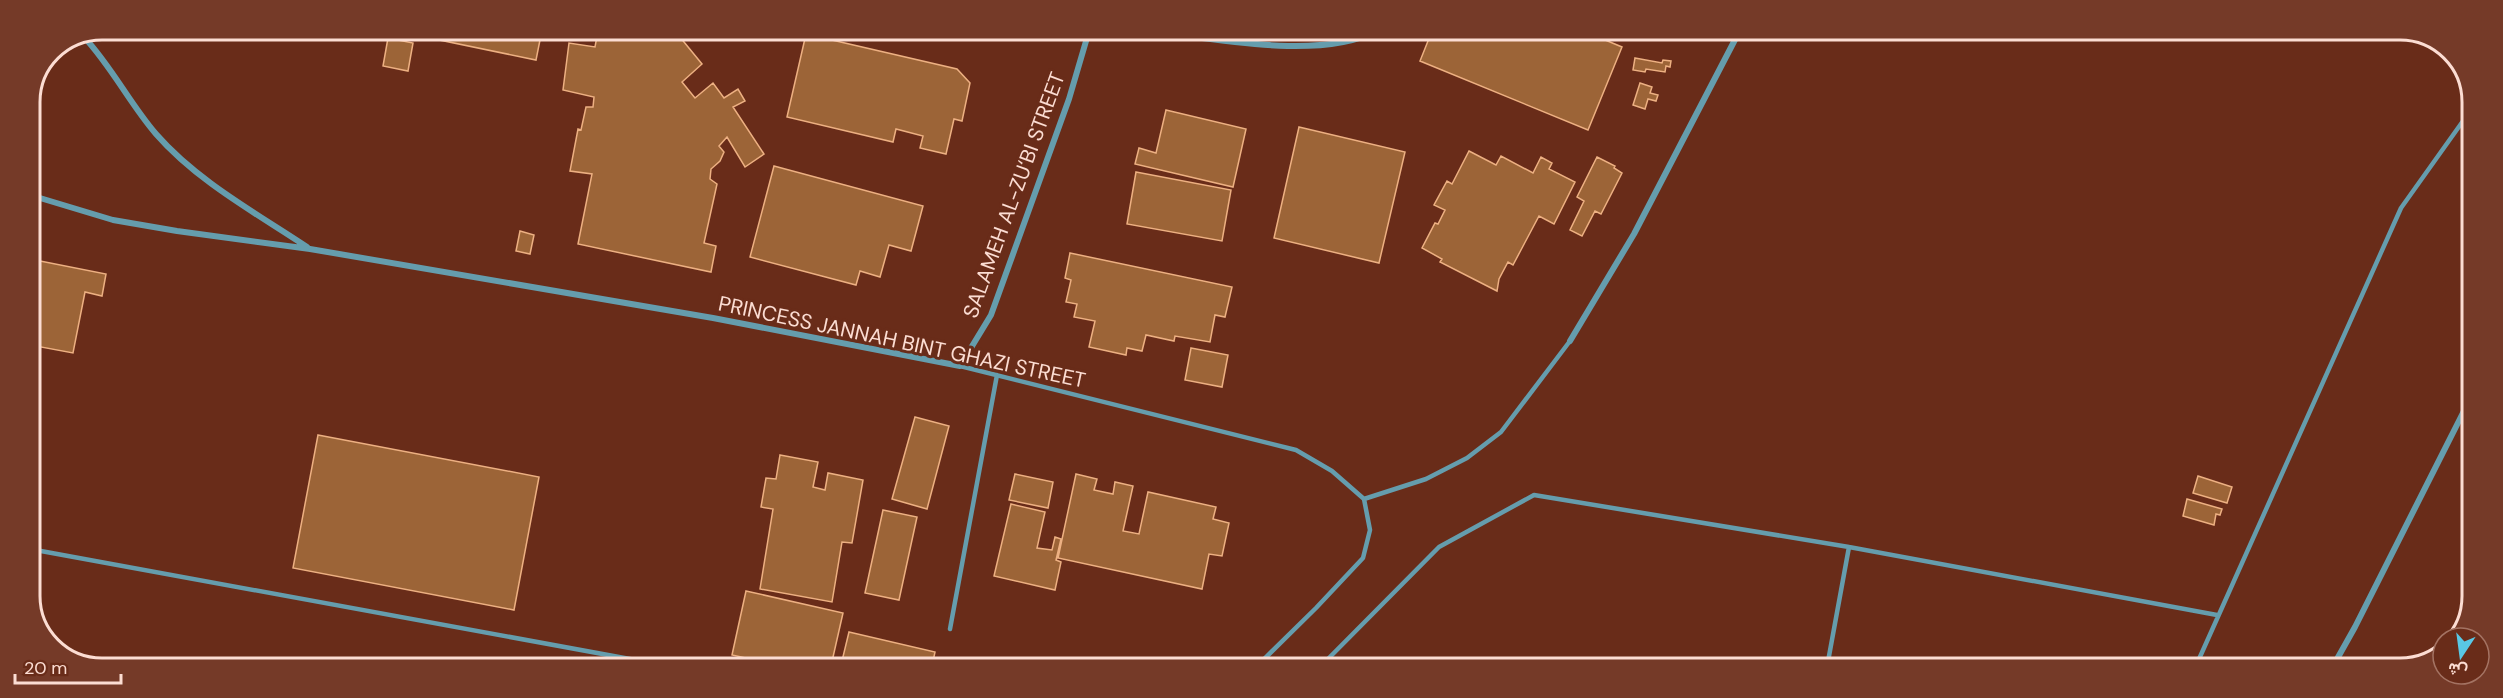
<svg xmlns="http://www.w3.org/2000/svg" width="2503" height="698" viewBox="0 0 2503 698" font-family="'DM Sans',Vazirmatn,sans-serif">
  <style>
    .building { fill: #9c6437; stroke: #edb082; stroke-width: 1.5 }
    .lines { fill: none; stroke-linecap: round; stroke-linejoin: round }
    .lane { stroke: #659dad; stroke-width: 4.5 }
    .street { stroke: #659dad; stroke-width: 6 }
    .labels { text-anchor: middle; dominant-baseline: central; stroke-width: 6; stroke-linejoin: round; paint-order: stroke }
    .street-label { font-size: 21px; fill: #fcddd3; stroke: #692c19 }
    .rim { fill: none; stroke: #fcddd3; stroke-width: 3 }
  </style>
  <rect width="100%" height="100%" fill="#692c19"/>
  <!-- building -->
  <path class="building" d="M391,30H542L536,60Z
    M598,31H675L702,64L682,82L695,98L713,83L724,98L738,89L745,101L733,107L764,154L745,167L727,137L719,146L724,152L720,161L711,169L710,179L717,184L704,243L716,246L711,272L578,244L592,174L570,171L578,129L581,130L586,107H593L594,97L563,90L569,43L595,47Z
    M1432,31L1586,32L1622,47L1588,130L1420,61Z
    M806,34L957,69L970,83L962,121L954,119L946,154L920,148L923,136L896,129L893,142L787,117Z
    M388,38L413,43L408,71L383,66Z
    M1635,58L1662,63L1663,60L1671,61L1670,67L1666,66L1665,72L1646,69L1645,72L1633,70Z
    M1640,83L1652,87L1650,93L1658,95L1656,101L1648,99L1645,109L1633,105Z
    M1166,110L1246,129L1233,187L1135,164L1139,148L1156,153Z
    M1299,127L1405,152L1379,263L1274,238Z
    M1469,151L1496,165L1501,156L1533,173L1541,157L1552,163L1549,169L1575,182L1554,224L1539,216L1513,265L1508,262L1499,279L1497,291L1440,262L1442,259L1422,248L1435,223L1438,224L1445,210L1434,205L1447,181L1452,184Z
    M1597,157L1615,166L1614,168L1622,173L1601,214L1595,211L1582,236L1570,230L1584,201L1577,197Z
    M774,166L923,206L911,251L889,245L880,277L860,271L856,285L750,257Z
    M1136,172L1231,190L1222,241L1127,224Z
    M520,231L534,235L530,254L516,251Z
    M1070,253L1232,287L1225,317L1215,315L1210,342L1175,336L1174,341L1146,335L1142,351L1127,348L1126,355L1089,347L1095,321L1074,317L1077,304L1066,302L1071,280L1065,278Z
    M30,259L106,274L102,296L85,292L73,353L30,345Z
    M1191,348L1228,355L1222,387L1185,380Z
    M915,417L949,426L927,509L892,499Z
    M318,435L539,477L514,610L293,568Z
    M780,455L818,462L813,487L825,490L828,473L863,480L852,543L842,542L832,602L760,589L773,509L761,507L766,478L776,479Z
    M1015,474L1053,482L1048,508L1009,500Z
    M1076,474L1097,479L1094,490L1113,494L1115,482L1133,486L1123,531L1139,534L1148,492L1216,507L1213,519L1229,523L1222,556L1209,554L1202,589L1058,558Z
    M2198,476L2232,487L2227,503L2193,493Z
    M2187,499L2222,509L2220,515L2216,514L2214,525L2183,516Z
    M1011,504L1045,512L1037,548L1052,550L1055,537L1061,539L1056,560L1061,562L1055,590L994,576Z
    M883,510L917,517L899,600L865,593Z
    M746,591L843,613L831,666H783L732,655Z
    M849,632L935,652L932,666L841,665Z"/>
  <g class="lines">
    <!-- lane -->
    <path class="lane" d="M960,366L1296,450L1332,471L1364,499L1370,530L1363,558L1316,608L1256,667
      M1364,499L1426,479L1467,458L1501,432L1570,341
      M30,549L668,666
      M950,629L997,375
      M1320,667L1439,547L1534,495L1849,547L2217,615
      M1827,667L1849,547
      M2195,668L2401,208L2473,107"/>
    <!-- street -->
    <path class="street" d="M1148,31C1213,38 1318,61 1377,31
      M84,37C112,67 130,104 156,134C197,181 256,213 307,247
      M30,195L113,220L177,231L310,249L713,318L960,366L991,315L1069,99L1089,31
      M1570,341L1634,234L1739,32
      M2332,668L2355,627L2472,395"/>
  </g>
  <g class="labels">
    <!-- street labels -->
    <g class="street-label">
      <text transform="translate(1014 195) rotate(-70)">SALAMEH AL-ZU‘BI STREET</text>
      <text transform="translate(902 342) rotate(12)">PRINCESS JANNAH BINT GHAZI STREET</text>
    </g>
  </g>
  <!-- crop -->
  <path d="M0 0H2503V698H0ZM102 40H2400A62 62 0 0 1 2462 102V596A62 62 0 0 1 2400 658H102A62 62 0 0 1 40 596V102A62 62 0 0 1 102 40Z" fill="#753a28" fill-rule="evenodd"/>
  <path class="rim" d="M102 40H2400A62 62 0 0 1 2462 102V596A62 62 0 0 1 2400 658H102A62 62 0 0 1 40 596V102A62 62 0 0 1 102 40Z"/>
  <!-- north arrow -->
  <g transform="translate(2461 656) rotate(193)"><circle r="28" fill="#692c19" stroke="#a47363" stroke-width="1.5"/>
  <path d="M0-4.5L10 22L0 15L-10 22Z" fill="#59c8e5"/>
  <text y="-9" font-size="16" font-weight="bold" text-anchor="middle" fill="#fcddd3">ش</text>
  </g>
  <!-- scale -->
  <path d="M15 674v9h106v-9" fill="none" stroke="#fcddd3" stroke-width="3"/>
  <text x="24" y="674" font-size="18" fill="#fcddd3" stroke="#692c19" stroke-width="4.5" paint-order="stroke">20 m</text>
</svg>
